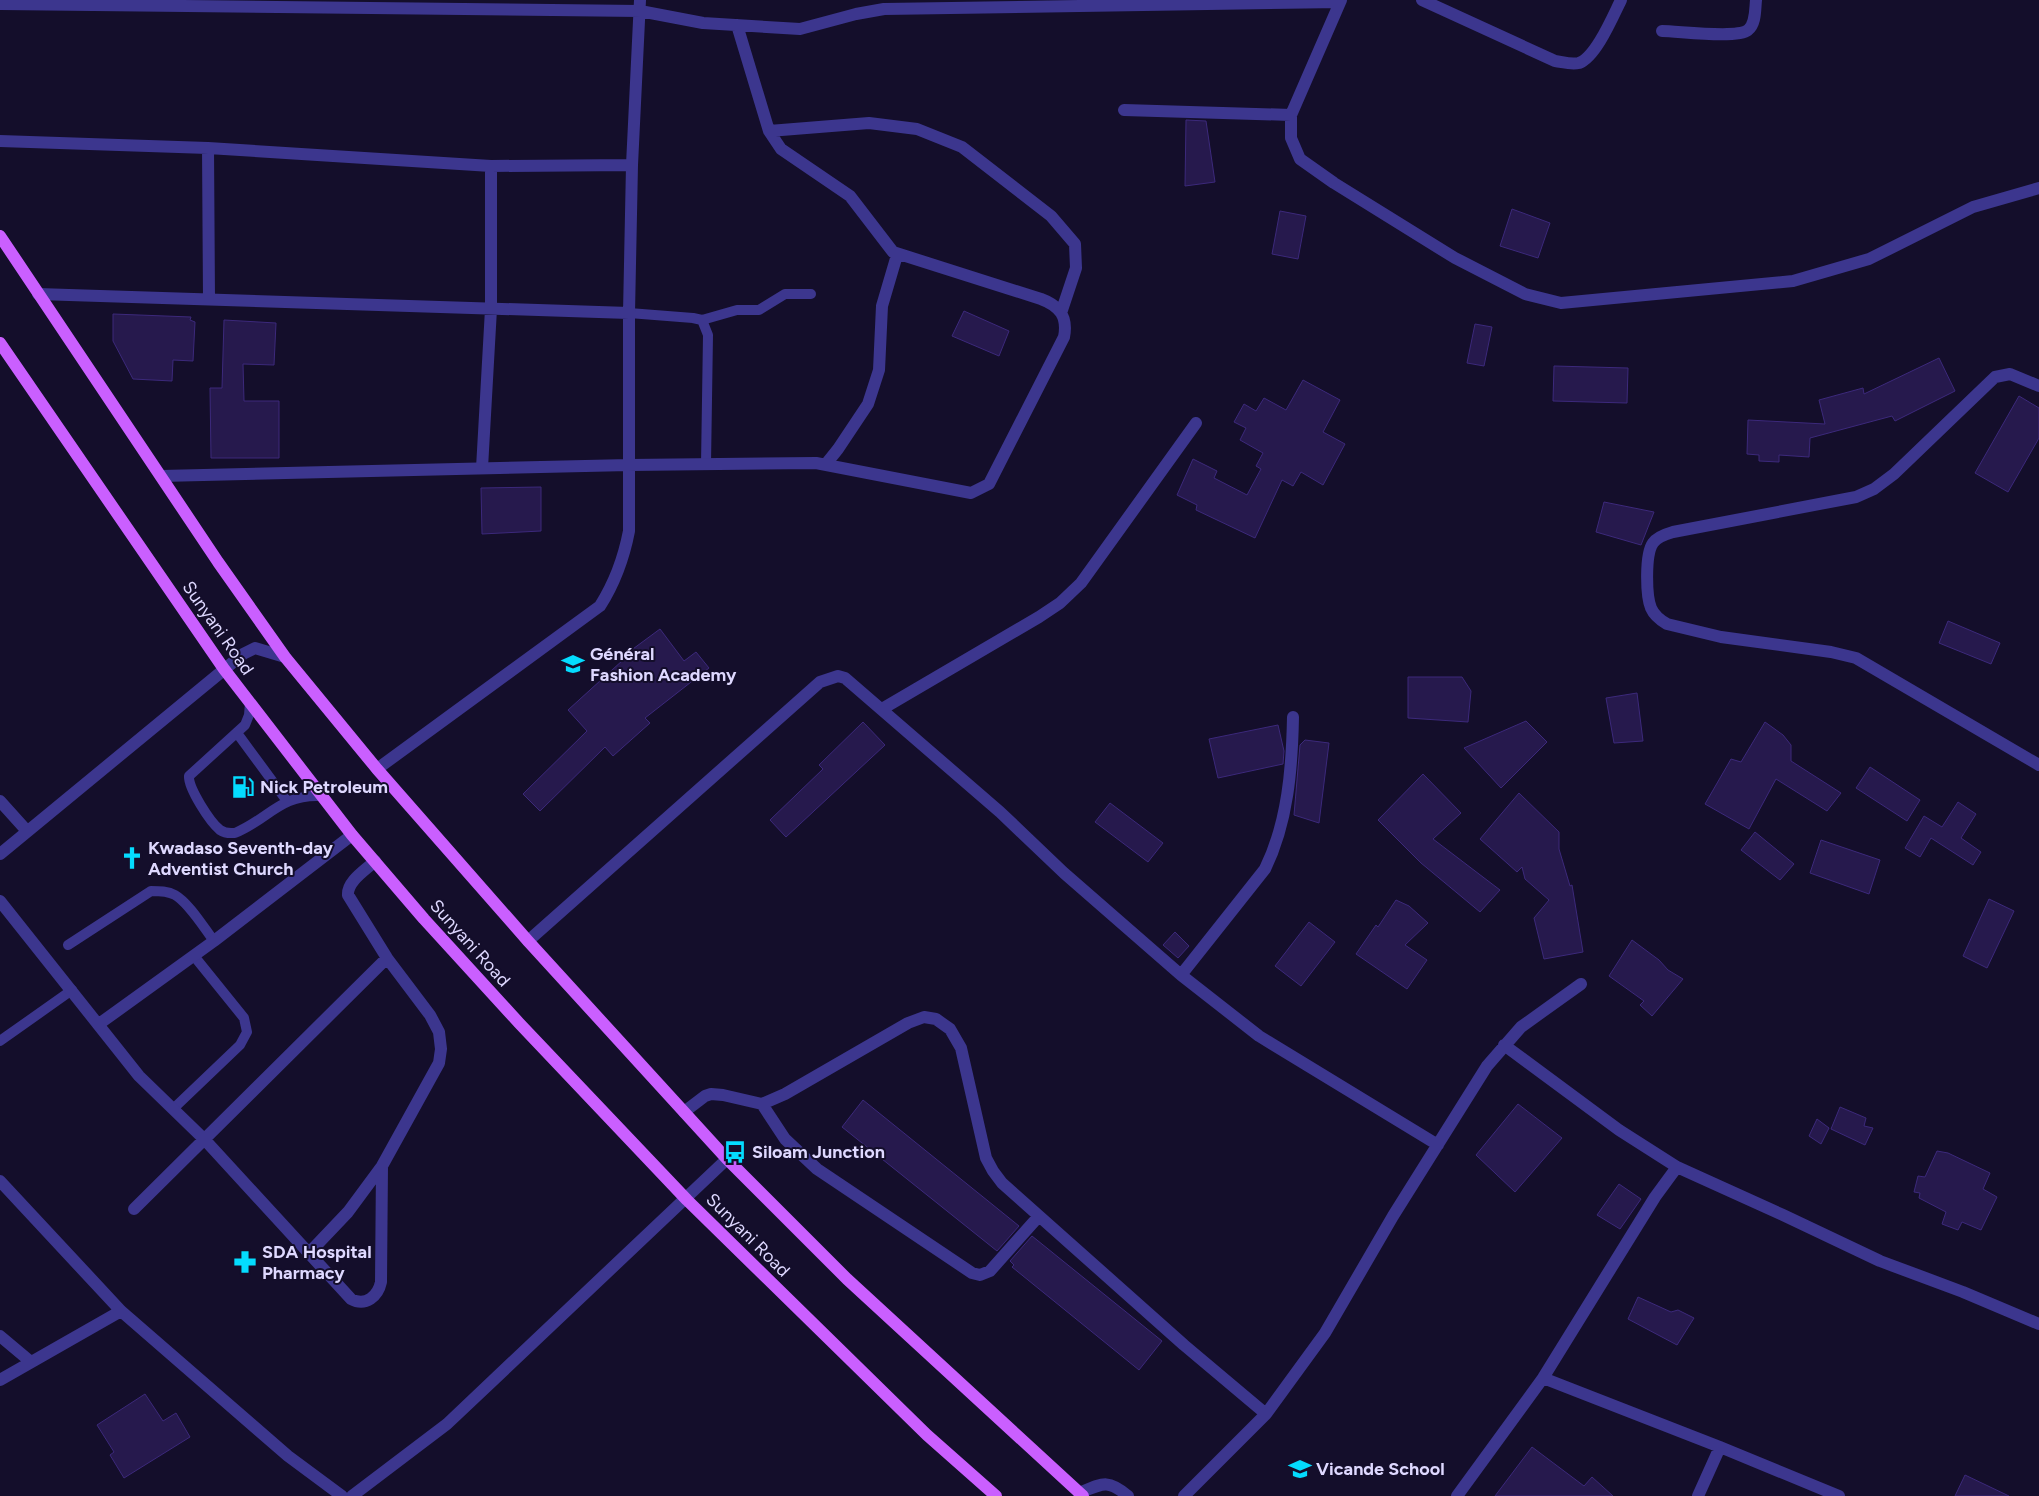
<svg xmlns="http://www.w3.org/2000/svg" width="2039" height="1496" viewBox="0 0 2039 1496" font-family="Figtree,sans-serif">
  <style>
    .building { fill: #26194d; stroke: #3c297b }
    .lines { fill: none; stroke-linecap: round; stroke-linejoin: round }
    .service { stroke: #3c368e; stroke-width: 10 }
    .minor { stroke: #3c368e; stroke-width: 12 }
    .primary { stroke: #ca5fff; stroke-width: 12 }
    .labels { text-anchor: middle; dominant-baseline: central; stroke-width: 4; stroke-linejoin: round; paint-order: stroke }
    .street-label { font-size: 18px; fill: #ded8ff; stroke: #140e2b }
    .poi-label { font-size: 18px; font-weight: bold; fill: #ded8ff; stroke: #140e2b; text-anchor: start }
  </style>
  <rect width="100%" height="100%" fill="#140e2b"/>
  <!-- building -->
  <path class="building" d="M1186,120L1206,121L1215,182L1185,186Z
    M1512,209L1550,223L1538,258L1500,246Z
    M1280,211L1306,216L1298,259L1272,254Z
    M964,311L1009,331L999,356L952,336Z
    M113,314L191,317L190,320L195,322L193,361L173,360L172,381L133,379L113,341Z
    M224,320L276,323L274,365L243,364L244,401H279V458H211L210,388H222Z
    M1475,324L1492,327L1484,366L1467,363Z
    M1939,358L1955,391L1895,421L1892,416L1810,438L1809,457L1779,455V462L1759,461V455L1747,454L1748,420L1825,424L1819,400L1863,388L1864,394Z
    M1554,366L1628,368L1627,403L1553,401Z
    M1303,380L1340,400L1323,432L1345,444L1323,485L1301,472L1293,486L1282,480L1255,538L1196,510L1197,505L1177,495L1193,459L1217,471L1214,478L1247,495L1261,469L1256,466L1263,453L1240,440L1246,428L1234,422L1244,404L1256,411L1264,398L1286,410Z
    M2019,396L2039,408V438L2008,492L1975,473Z
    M541,487V531L482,534L481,488Z
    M1604,502L1654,512L1641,545L1596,532Z
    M1948,621L2000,643L1991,664L1939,643Z
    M660,629L684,661L696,652L709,668L645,718L650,723L613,756L605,747L540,811L523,794L587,731L568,710L623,660L622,657Z
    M1408,677H1462L1471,691L1468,722L1408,718Z
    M1637,693L1643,741L1614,743L1606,698Z
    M1526,721L1547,742L1501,788L1464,748Z
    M863,722L885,745L786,837L770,820L823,769L819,765Z
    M1765,722L1783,735L1791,745V761L1841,793L1827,811L1776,779L1749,829L1705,804L1731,759L1741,762Z
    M1278,725L1284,751L1283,764L1218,778L1209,739Z
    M1305,740L1329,743L1319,823L1294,815L1300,745Z
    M1870,767L1920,800L1907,821L1856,788Z
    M1423,774L1461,813L1433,839L1500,890L1480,912L1421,863L1378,820Z
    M1519,793L1559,832V849L1570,886L1572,885L1583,952L1544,959L1534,918L1549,900L1525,879L1522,867L1517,872L1480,839Z
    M1958,802L1976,814L1961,838L1981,852L1973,865L1931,838L1920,857L1905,848L1924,816L1942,827Z
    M1110,803L1163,843L1148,862L1095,822Z
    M1755,832L1794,864L1780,880L1741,850Z
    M1821,840L1880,860L1869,894L1810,873Z
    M1989,899L2014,911L1987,968L1963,956Z
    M1396,900L1409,906L1428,923L1405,945L1427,960L1407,989L1356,954L1376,925L1378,927Z
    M1309,922L1335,942L1301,986L1275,966Z
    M1175,932L1189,946L1178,958L1163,945Z
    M1632,940L1659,960L1668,970L1683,979L1652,1016L1640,1005L1644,1001L1609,976Z
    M863,1100L1019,1226L997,1251L842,1127Z
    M1518,1104L1562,1138L1515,1192L1476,1155Z
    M1840,1107L1866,1118L1864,1126L1873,1128L1865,1145L1831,1129Z
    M1817,1119L1829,1128L1821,1144L1809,1136Z
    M1937,1151L1948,1153L1990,1173L1983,1189L1997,1197L1981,1230L1962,1222L1958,1230L1942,1224L1946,1212L1919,1198L1920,1193L1914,1192L1918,1176L1925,1177Z
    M1619,1184L1641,1199L1620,1229L1597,1215Z
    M1032,1236L1162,1341L1139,1370L1012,1267L1014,1265L1010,1261Z
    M1638,1297L1671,1312L1678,1310L1694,1318L1677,1345L1628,1319Z
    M145,1394L163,1421L176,1413L190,1437L124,1478L110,1455L114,1452L97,1425Z
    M1532,1447L1584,1486L1592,1477L1613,1496H1495Z
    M1965,1475L2009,1496H1955Z"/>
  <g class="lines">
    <!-- service -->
    <path class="service" d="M629,313L693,318L702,320L708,335L706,464
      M702,320L737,310H759L785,294H811
      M250,703L249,715L245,725L189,776C188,788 210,822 220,830C226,834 229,833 235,833C269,819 280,794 321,796
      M237,733L287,801
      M68,945L151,891C159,891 168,891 175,895C189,903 204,928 214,941
      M0,1041L72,990
      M173,1109L240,1045L247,1032L244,1018L194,956"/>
    <!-- minor -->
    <path class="minor" d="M1341,0L1291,115V138L1300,159L1334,183L1455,258L1525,294L1561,303L1793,281L1869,259L1973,207L2039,188
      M1422,0L1555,61C1563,62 1571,65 1579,63C1596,57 1613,16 1621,0
      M0,4L640,11L703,23L800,29L856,14L884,9L1340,2
      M1662,31C1678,31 1737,39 1748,30C1756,24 1755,9 1756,0
      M1124,110L1291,115
      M769,131L869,123L917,129L962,147L1051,216L1075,244L1076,268L1061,313
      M0,141L208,148L491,166L632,165
      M208,148L209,299
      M38,294L629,313
      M2039,386L2010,374L1995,377L1894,474L1874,489L1856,497L1673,532C1666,534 1657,537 1653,543C1645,554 1646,596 1651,608C1654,615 1660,620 1667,624L1721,637L1831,652L1856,658L2039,765
      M826,464L838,449L868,404L879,370L882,306L897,255
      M482,468L491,309V166
      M161,476L629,465L816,463L971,493L989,484L1064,337C1068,317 1060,306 1041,299L893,252L850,196L781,149L769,131L737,25
      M882,709L1039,617L1060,603L1081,583L1196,423
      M377,769L600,606C614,584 624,557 629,531V313L632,165L640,0
      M0,801L27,831
      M0,854L243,654L255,648L285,657
      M0,901L139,1076L205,1140L351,1299C366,1307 378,1296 381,1282L382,1166
      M528,941L820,682L838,676L845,678L1000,812L1064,873L1181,975L1259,1036L1438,1145
      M1181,975L1265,869C1288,822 1292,768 1293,717
      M99,1024L214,941L352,835
      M762,1104L785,1139L817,1169L972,1273L980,1275L990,1271L1039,1216
      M684,1112L705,1096L711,1094L723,1095L762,1104L785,1094L908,1023L924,1017L936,1019L950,1029L961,1048L986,1158L993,1171L1002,1183L1184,1345L1266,1414
      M1677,1167L1783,1215L1880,1261L1963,1292L2039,1324
      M0,1181L121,1311L288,1456L342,1496
      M134,1209L387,958
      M309,1253L348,1212L382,1166L439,1063L441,1049L439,1032L430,1015L387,958L348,895C347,881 366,870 375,861
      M0,1336L31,1362
      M1543,1378L1720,1447L1839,1496
      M0,1380L121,1311
      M1079,1493C1103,1483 1108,1479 1128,1496
      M352,1496L447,1424L727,1159
      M1184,1496L1266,1414L1325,1333L1393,1216L1487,1066L1521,1027L1581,984
      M1457,1496L1543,1378L1655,1197L1677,1167L1619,1130L1504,1045
      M1698,1496L1720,1447"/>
    <!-- primary -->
    <path class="primary" d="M0,236L218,562L285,657L377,769L528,941L727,1159L847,1279L1083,1496
      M0,343L224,669L352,835L424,919L519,1023L687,1200L927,1435L996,1496"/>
  </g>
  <!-- icons -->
  <defs>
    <symbol id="school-bare" viewBox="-9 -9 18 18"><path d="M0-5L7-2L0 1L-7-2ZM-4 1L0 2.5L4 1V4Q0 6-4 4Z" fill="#04dcff" stroke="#140e2b" stroke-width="2.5" paint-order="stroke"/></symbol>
    <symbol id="fuel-bare" viewBox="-9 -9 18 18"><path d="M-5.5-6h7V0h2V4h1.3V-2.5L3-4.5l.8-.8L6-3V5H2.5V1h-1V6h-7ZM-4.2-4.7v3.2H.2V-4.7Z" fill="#04dcff" stroke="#140e2b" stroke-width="2.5" paint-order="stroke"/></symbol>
    <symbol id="church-bare" viewBox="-9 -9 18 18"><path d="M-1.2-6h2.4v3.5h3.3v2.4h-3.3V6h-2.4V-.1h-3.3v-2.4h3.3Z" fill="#04dcff" stroke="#140e2b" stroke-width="2.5" paint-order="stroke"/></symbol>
    <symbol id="bus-bare" viewBox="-9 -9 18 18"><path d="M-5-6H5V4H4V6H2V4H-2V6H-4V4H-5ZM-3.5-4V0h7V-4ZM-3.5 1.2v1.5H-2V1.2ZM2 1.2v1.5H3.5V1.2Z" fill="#04dcff" stroke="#140e2b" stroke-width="2.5" paint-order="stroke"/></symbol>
    <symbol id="pharmacy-bare" viewBox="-9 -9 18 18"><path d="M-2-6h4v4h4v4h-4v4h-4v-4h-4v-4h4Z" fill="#04dcff" stroke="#140e2b" stroke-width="2.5" paint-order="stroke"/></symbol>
  </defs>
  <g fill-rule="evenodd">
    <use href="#school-bare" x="557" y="648" width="32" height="32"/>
    <use href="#fuel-bare" x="227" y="771" width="32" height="32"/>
    <use href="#church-bare" x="116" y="842" width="32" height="32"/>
    <use href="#bus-bare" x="719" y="1136" width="32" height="32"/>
    <use href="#pharmacy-bare" x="229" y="1246" width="32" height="32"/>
    <use href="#school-bare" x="1284" y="1453" width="32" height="32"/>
  </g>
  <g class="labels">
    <!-- street labels -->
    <g class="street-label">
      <text transform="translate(218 628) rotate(55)">Sunyani Road</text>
      <text transform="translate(470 943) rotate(48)">Sunyani Road</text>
      <text transform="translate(748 1235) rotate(45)">Sunyani Road</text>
    </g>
    <!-- poi labels -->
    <g class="poi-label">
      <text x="590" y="654">Général<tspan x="590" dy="21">Fashion Academy</tspan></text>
      <text x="260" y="787">Nick Petroleum</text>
      <text x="148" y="848">Kwadaso Seventh-day<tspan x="148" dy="21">Adventist Church</tspan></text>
      <text x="752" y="1152">Siloam Junction</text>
      <text x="262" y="1252">SDA Hospital<tspan x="262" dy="21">Pharmacy</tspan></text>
      <text x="1316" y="1469">Vicande School</text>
    </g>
  </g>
</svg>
